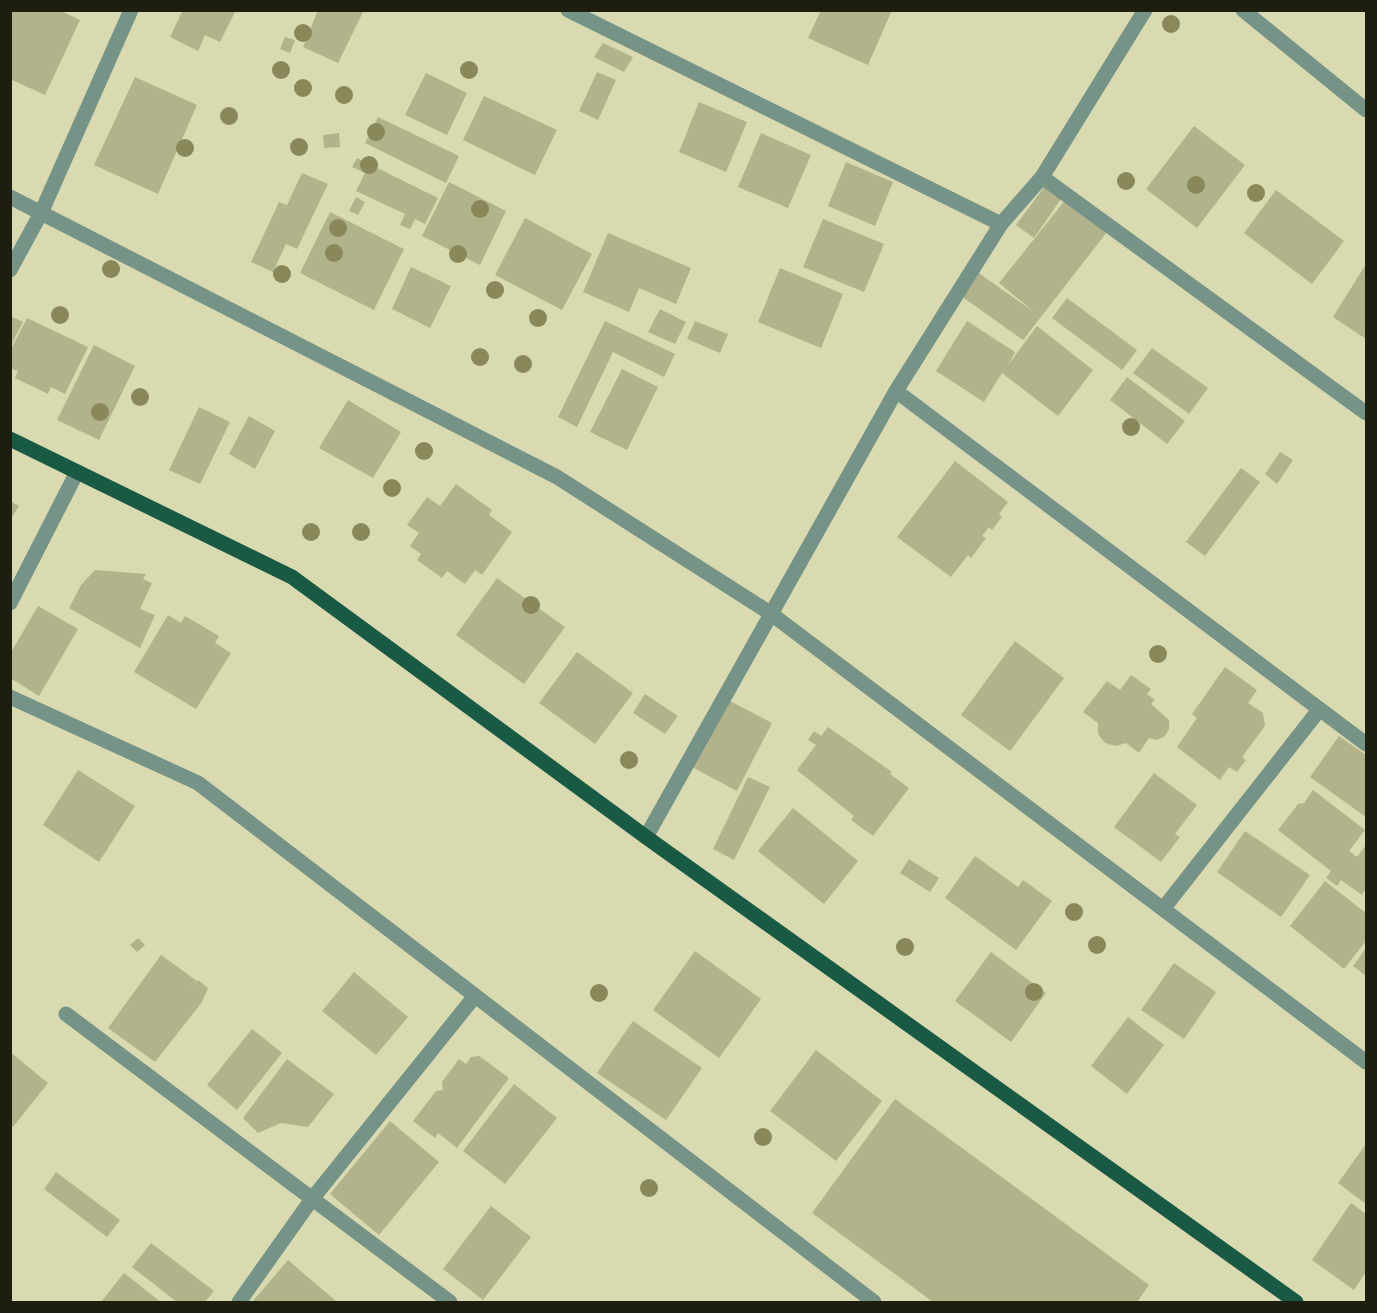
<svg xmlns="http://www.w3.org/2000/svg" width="1377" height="1313" viewBox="0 0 1377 1313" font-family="Rubik,sans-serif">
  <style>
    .building { fill: #b3b38b }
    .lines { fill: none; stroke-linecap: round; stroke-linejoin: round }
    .minor { stroke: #759386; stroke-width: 15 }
    .major { stroke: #195a45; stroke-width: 15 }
    .tree { fill: #89885a }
  </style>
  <rect width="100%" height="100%" fill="#dadab1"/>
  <!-- building -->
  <path class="building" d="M10,10H59L80,20L45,95L10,79Z
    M183,10H236L220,42L205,35L198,51L170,37Z
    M318,10H364L338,63L303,47Z
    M821,10H892L868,65L808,38Z
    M285,37L295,40L290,53L280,49Z
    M603,43L633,57L624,72L594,57Z
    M597,72L616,80L598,120L579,111Z
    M426,73L467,93L447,135L405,115Z
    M135,77L197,105L158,194L94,165Z
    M484,96L557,130L535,175L463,140Z
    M699,102L747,122L726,172L679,152Z
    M378,117L459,156L446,183L365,143Z
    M1194,126L1245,165L1197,228L1146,189Z
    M339,133L340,147L324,148L323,135Z
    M761,133L811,155L788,208L738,187Z
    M357,158L438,198L425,224L415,219L410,229L400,225L405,214L356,191L365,173L352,167Z
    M846,162L893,182L875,226L828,206Z
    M302,173L328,184L297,249L286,244L273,272L251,262L279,202L287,205Z
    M449,182L506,211L480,265L422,236Z
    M1044,187L1061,199L1034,238L1016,225Z
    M1276,190L1344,241L1312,284L1244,233Z
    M356,197L365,202L358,215L349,211Z
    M1066,199L1107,232L1023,340L961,296L976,271L1034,312L999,283Z
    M330,212L404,249L374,310L300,273Z
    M525,218L592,254L562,310L495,275Z
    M823,219L884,244L864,292L803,267Z
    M608,233L691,268L676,304L639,288L629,312L583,292Z
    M1366,264V339L1333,317Z
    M411,267L451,286L430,328L392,309Z
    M780,268L843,294L821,348L758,322Z
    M1067,298L1137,350L1122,370L1052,318Z
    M660,309L686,322L675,344L648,332Z
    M10,316L23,322L10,347Z
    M27,318L88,347L65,394L51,387L48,394L15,378L18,371L10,368V351Z
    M605,321L675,354L664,377L613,352L577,427L558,417Z
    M695,321L728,334L720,353L687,339Z
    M967,321L1015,352L1008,365L1037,326L1093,370L1058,416L1002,373L984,402L936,371Z
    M94,345L135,366L99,440L57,420Z
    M1152,348L1208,388L1189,414L1133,373Z
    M622,369L658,387L627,450L590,432Z
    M1127,377L1185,421L1167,444L1110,400Z
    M348,400L401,432L373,478L319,448Z
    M199,407L230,422L200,484L169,470Z
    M249,416L275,431L255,469L229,454Z
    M1280,452L1293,460L1277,484L1265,474Z
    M955,461L1008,502L999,514L1002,517L992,530L989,527L982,536L986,538L971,558L968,555L951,577L897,537Z
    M1241,468L1260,482L1205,556L1186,542Z
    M456,484L492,510L489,515L512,532L482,575L475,570L465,584L447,571L442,578L417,560L421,554L410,546L419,533L407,525L427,497L440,506Z
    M10,501L19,506L10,520Z
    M95,570L146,574L143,579L152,583L140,609L155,615L140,648L69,608L81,585Z
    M497,578L565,627L524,684L456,635Z
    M38,606L78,629L39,696L10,678V654Z
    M168,615L181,623L185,616L219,636L215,643L231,653L196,709L134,672Z
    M1015,641L1064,678L1010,751L961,715Z
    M577,652L633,693L595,744L539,703Z
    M1225,667L1257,690L1248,703L1263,713L1265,726L1242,757L1246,760L1237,772L1229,767L1220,780L1177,747L1197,718L1192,714Z
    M1131,675L1151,689L1147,694L1155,700L1151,704L1169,720V729L1164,737L1156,740L1149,738L1139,753L1126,743L1116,746L1105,743L1098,734V723L1083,712L1107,681L1120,690Z
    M645,694L678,716L665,734L633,713Z
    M730,701L772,723L737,791L690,766Z
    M828,727L892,772L890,774L909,788L873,836L851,820L854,816L797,770L816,745L808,740L814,731L821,736Z
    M1339,736L1366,755V817L1310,777Z
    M78,770L135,806L99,862L43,825Z
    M1154,773L1197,805L1175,834L1180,837L1161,862L1114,827Z
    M748,777L770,787L734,860L713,849Z
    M1313,790L1365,830L1349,851L1357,857L1342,877L1366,845V889L1362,895L1341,880L1337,886L1326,878L1331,871L1278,830L1298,804L1304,803Z
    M793,808L858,861L824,904L758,851Z
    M1245,831L1310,875L1281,917L1217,872Z
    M975,856L1018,887L1023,880L1052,901L1016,950L945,898Z
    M909,859L939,878L930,892L900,873Z
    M1325,881L1366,913V941L1344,969L1290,926Z
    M138,938L145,945L137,952L130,945Z
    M1366,948V976L1353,966Z
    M695,951L761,999L719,1058L653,1010Z
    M991,952L1046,993L1011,1042L955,1001Z
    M161,955L197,981L190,993L198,980L208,988L202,1002L155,1062L108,1028Z
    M1174,963L1216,992L1184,1039L1141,1010Z
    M354,972L408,1017L376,1055L322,1011Z
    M1128,1017L1164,1045L1127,1094L1091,1066Z
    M633,1021L702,1068L666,1120L597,1073Z
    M252,1029L282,1053L237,1110L207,1085Z
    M816,1050L882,1101L836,1161L770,1111Z
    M10,1052L48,1083L13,1127L10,1125Z
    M479,1056L509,1078L457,1148L438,1133L435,1138L413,1121L436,1091L443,1090L442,1082L459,1059L466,1064L471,1057Z
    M287,1059L334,1094L308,1127L281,1123L258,1133L243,1118Z
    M514,1084L557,1118L505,1184L463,1151Z
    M895,1099L1149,1285L1137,1302H933L812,1213Z
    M390,1121L439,1162L379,1235L330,1194Z
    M1366,1144V1204L1338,1183Z
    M56,1172L120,1220L107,1237L44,1189Z
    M1351,1203L1366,1214V1272L1354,1290L1312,1260Z
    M491,1206L531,1237L483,1300L443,1269Z
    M151,1243L214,1291L205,1302H177L132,1267Z
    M288,1260L337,1302H252Z
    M124,1273L161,1302H101Z"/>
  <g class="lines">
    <!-- minor -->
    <path class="minor" d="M568,10L1001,224
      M1243,10L1366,110
      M1042,177L1366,413
      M10,197L557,477L770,613L1366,1062
      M10,270L41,213L131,10
      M896,391L1366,744
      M10,603L77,472
      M10,697L198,783L874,1302
      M646,837L896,391L1001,224L1042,177L1145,10
      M1163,909L1319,710
      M66,1014L450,1302
      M239,1302L312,1199L475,996"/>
    <!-- major -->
    <path class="major" d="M10,439L292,577L646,837L1296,1302"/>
  </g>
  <!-- trees -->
  <g class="tree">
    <circle cx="1171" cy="24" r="9"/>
    <circle cx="303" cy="33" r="9"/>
    <circle cx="281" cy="70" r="9"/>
    <circle cx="469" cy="70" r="9"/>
    <circle cx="303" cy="88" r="9"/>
    <circle cx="344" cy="95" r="9"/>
    <circle cx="229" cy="116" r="9"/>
    <circle cx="376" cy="132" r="9"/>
    <circle cx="299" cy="147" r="9"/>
    <circle cx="185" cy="148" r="9"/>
    <circle cx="369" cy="165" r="9"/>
    <circle cx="1126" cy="181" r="9"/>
    <circle cx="1196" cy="185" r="9"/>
    <circle cx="1256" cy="193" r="9"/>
    <circle cx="480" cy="209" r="9"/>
    <circle cx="338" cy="228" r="9"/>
    <circle cx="334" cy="253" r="9"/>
    <circle cx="458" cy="254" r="9"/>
    <circle cx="111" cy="269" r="9"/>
    <circle cx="282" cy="274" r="9"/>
    <circle cx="495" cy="290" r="9"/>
    <circle cx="60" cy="315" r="9"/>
    <circle cx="538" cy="318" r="9"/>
    <circle cx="480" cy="357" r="9"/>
    <circle cx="523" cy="364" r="9"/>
    <circle cx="140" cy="397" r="9"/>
    <circle cx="100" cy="412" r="9"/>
    <circle cx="1131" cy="427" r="9"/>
    <circle cx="424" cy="451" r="9"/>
    <circle cx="392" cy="488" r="9"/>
    <circle cx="311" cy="532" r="9"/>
    <circle cx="361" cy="532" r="9"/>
    <circle cx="531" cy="605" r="9"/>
    <circle cx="1158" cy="654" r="9"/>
    <circle cx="629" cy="760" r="9"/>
    <circle cx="1074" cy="912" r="9"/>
    <circle cx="1097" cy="945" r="9"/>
    <circle cx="905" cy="947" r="9"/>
    <circle cx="1034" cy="992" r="9"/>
    <circle cx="599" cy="993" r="9"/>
    <circle cx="763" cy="1137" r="9"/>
    <circle cx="649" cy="1188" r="9"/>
  </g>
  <!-- border -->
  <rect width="1377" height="1313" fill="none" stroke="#1e1e0e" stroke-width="24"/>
</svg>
